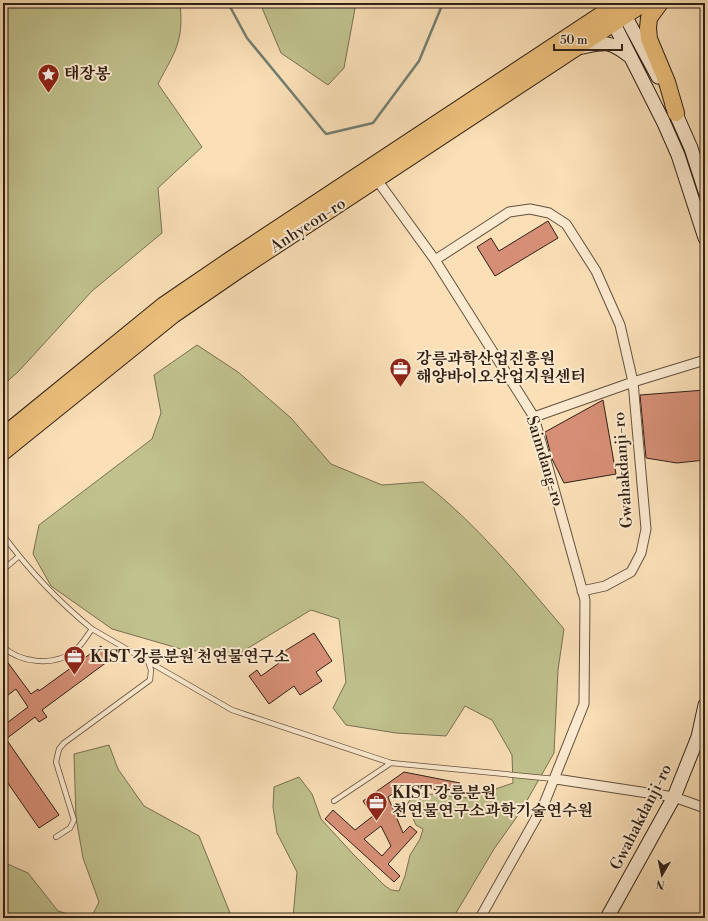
<svg xmlns="http://www.w3.org/2000/svg" width="708" height="921" viewBox="0 0 708 921" font-family="'Libre Bodoni','Noto Serif KR',serif">
  <style>
    .green { fill: #c0c18d; stroke: #787051 }
    .lines { fill: none; stroke-linecap: round; stroke-linejoin: round }
    .stream { stroke: #727e71; stroke-width: 2.5 }
    .building { fill: #d68f76; stroke: #302015; fill-rule: evenodd }
    .lane-casing { stroke: #62503e; stroke-width: 6 }
    .street-casing { stroke: #62503e; stroke-width: 11 }
    .secondary-casing { stroke: #302015; stroke-width: 15 }
    .highway-casing { stroke: #302015; stroke-width: 18 }
    .lane { stroke: #fcead0; stroke-width: 4.5 }
    .street { stroke: #fcead0; stroke-width: 9 }
    .secondary { stroke: #fcead0; stroke-width: 13 }
    .highway { stroke: #edc07c; stroke-width: 16 }
    .labels { text-anchor: middle; dominant-baseline: central; stroke-width: 4; stroke-linejoin: round; paint-order: stroke }
    .poi-label { font-size: 16px; font-weight: bold; fill: #302015; stroke: #fcead0; text-anchor: start }
    .street-label { font-size: 16px; fill: #302015; stroke: #fcead0 }
  </style>
  <rect width="100%" height="100%" fill="#fadfb7"/>
  <filter id="stains"><feTurbulence type="fractalNoise" baseFrequency=".005" numOctaves="4"/><feColorMatrix values="0 0 0 0 .2 0 0 0 0 .09 0 0 0 0 .02 0 0 0 .5 -.17"/></filter>
  <radialGradient id="worn" r=".72"><stop offset=".6" stop-color="#630" stop-opacity="0"/><stop offset="1" stop-color="#630" stop-opacity=".3"/></radialGradient>
  <!-- green -->
  <path class="green" d="M3,3H180C184,42 175,51 158,84L202,147L158,188L162,233L92,291L18,372L3,385Z
    M260,3H356L344,68L328,85L281,53Z
    M197,345L238,372L291,418L331,464L382,485L423,482C477,524 520,577 564,629L558,670L554,753L521,811L494,849L453,918H293L297,872L277,833L273,807L274,787L299,777L312,794L321,819L354,855L384,885L391,890L399,891L405,876L410,855L420,839L423,829L416,825L407,805L412,796L419,793L469,798L513,783L512,755L492,720L465,706L446,736L396,733L346,725L333,708L346,682L339,619L311,610L235,656L181,649L112,629L51,586L33,554L39,525L152,439L161,413L154,375Z
    M109,745L118,769L144,806L199,836L232,918H91L99,902L83,858L76,818L74,754Z
    M3,862L28,873L58,911L82,918H3Z"/>
  <g class="lines">
    <!-- stream -->
    <path class="stream" d="M228,3L247,38L326,134L373,123L419,61L443,3"/>
  </g>
  <!-- building -->
  <path class="building" d="M548,221L558,238L495,276L477,247L491,238L499,251Z
    M705,390V460L677,463L646,458L640,395Z
    M603,400L616,474L564,483L552,459L545,432Z
    M314,633L332,661L316,672L322,681L300,695L294,686L269,704L249,676L257,670L261,676L279,663L275,657Z
    M101,646L111,659L42,710L47,717L39,722L35,717L6,739L59,815L39,828L3,776V726L28,707L16,689L8,695L3,689V656L31,694L38,689L39,691Z
    M404,772L460,783L458,794L406,784L388,797L403,833L410,826L417,832L388,864L400,876L394,882L325,819L333,810L355,830L373,816L363,801ZM381,826L391,846L382,856L364,839Z"/>
  <g class="lines">
    <defs>
      <path id="lane" d="M3,535C28,569 59,602 92,629L232,710L391,763L555,779
        M3,570L19,556
        M3,647C21,663 52,666 72,653C81,647 86,637 92,629
        M334,801L391,763
        M56,837L70,828L74,820L56,762L59,749L64,743L150,680L151,670L148,661"/>
      <path id="street" d="M377,180L435,260L534,417L585,600L584,704L544,804L480,918
        M435,260L509,212L530,209L549,213L566,224L596,271L620,325L633,382L646,529L641,553L631,572L605,586L582,591
        M534,417L633,382L705,360
        M556,779L674,797L705,808"/>
      <path id="secondary" d="M621,8L658,77
        M609,14L663,121L678,155L705,238
        M578,48C603,43 607,39 628,55
        M672,105L691,148L705,191
        M607,918L674,797L698,737L705,705"/>
      <path id="highway" d="M660,3L649,18L648,28L649,39L667,82L676,113
        M3,436L164,305L230,260L619,3
        M3,452L173,315L240,269L644,3"/>
    </defs>
    <!-- lane casing -->
    <use href="#lane" class="lane-casing"/>
    <!-- street casing -->
    <use href="#street" class="street-casing"/>
    <!-- secondary casing -->
    <use href="#secondary" class="secondary-casing"/>
    <!-- highway casing -->
    <use href="#highway" class="highway-casing"/>
    <!-- lane -->
    <use href="#lane" class="lane"/>
    <!-- street -->
    <use href="#street" class="street"/>
    <!-- secondary -->
    <use href="#secondary" class="secondary"/>
    <!-- highway -->
    <use href="#highway" class="highway"/>
  </g>
  <!-- icons -->
  <defs>
    <symbol id="sight-pin" viewBox="-11 -11 22 30"><path d="M0 17L-7.5 6A9.5 9.5 0 1 1 7.5 6Z" fill="#8f2418" stroke="#fcead0"/><path d="M0-6L1.8-2.2L6-1.7L2.9 1.2L3.7 5.4L0 3.3L-3.7 5.4L-2.9 1.2L-6-1.7L-1.8-2.2Z" fill="#fff"/></symbol>
    <symbol id="office-pin" viewBox="-11 -11 22 30"><path d="M0 17L-7.5 6A9.5 9.5 0 1 1 7.5 6Z" fill="#8f2418" stroke="#fcead0"/><path d="M-6-3h4V-5.5h4V-3h4V5H-6ZM-1-4.5V-3h2v-1.5ZM-6 0V1H6V0Z" fill="#fff"/></symbol>
  </defs>
  <g fill-rule="evenodd">
    <use href="#sight-pin" x="36" y="62" width="25" height="34"/>
    <use href="#office-pin" x="388" y="356" width="25" height="34"/>
    <use href="#office-pin" x="62" y="644" width="25" height="34"/>
    <use href="#office-pin" x="364" y="790" width="25" height="34"/>
  </g>
  <g class="labels">
    <!-- poi labels -->
    <g class="poi-label">
      <text x="64" y="74">태장봉</text>
      <text x="416" y="359">강릉과학산업진흥원<tspan x="416" dy="18">해양바이오산업지원센터</tspan></text>
      <text x="90" y="657">KIST 강릉분원 천연물연구소</text>
      <text x="392" y="793">KIST 강릉분원<tspan x="392" dy="18">천연물연구소과학기술연수원</tspan></text>
    </g>
    <!-- street labels -->
    <g class="street-label">
      <text transform="translate(308 225) rotate(-33)">Anhyeon-ro</text>
      <text transform="translate(545 461) rotate(73)">Saimdang-ro</text>
      <text transform="translate(623 470) rotate(-94)">Gwahakdanji-ro</text>
      <text transform="translate(641 817) rotate(-63)">Gwahakdanji-ro</text>
    </g>
  </g>
  <!-- margin -->
  <rect width="708" height="921" fill="none" stroke="#fadfb7" stroke-width="16"/>
  <rect x="4" y="4" width="700" height="913" fill="none" stroke="#302015" stroke-width="2"/>
  <rect x="8" y="8" width="692" height="905" fill="none" stroke="#302015"/>
  <!-- north arrow -->
  <g transform="translate(662 875) rotate(189)" stroke="#fcead0" stroke-width="3" paint-order="stroke">
  <path d="M0-3L7 15L0 10L-7 15Z" fill="#302015"/>
  <text y="-6" font-size="11" font-weight="bold" text-anchor="middle" fill="#302015">N</text>
  </g>
  <!-- scale -->
  <path d="M554 44v6h68v-6" fill="none" stroke="#302015" stroke-width="2"/>
  <text x="560" y="44" font-size="12" fill="#302015" stroke="#fcead0" stroke-width="3" paint-order="stroke">50 m</text>
  <rect width="100%" height="100%" filter="url(#stains)"/>
  <rect width="100%" height="100%" fill="url(#worn)"/>
</svg>
